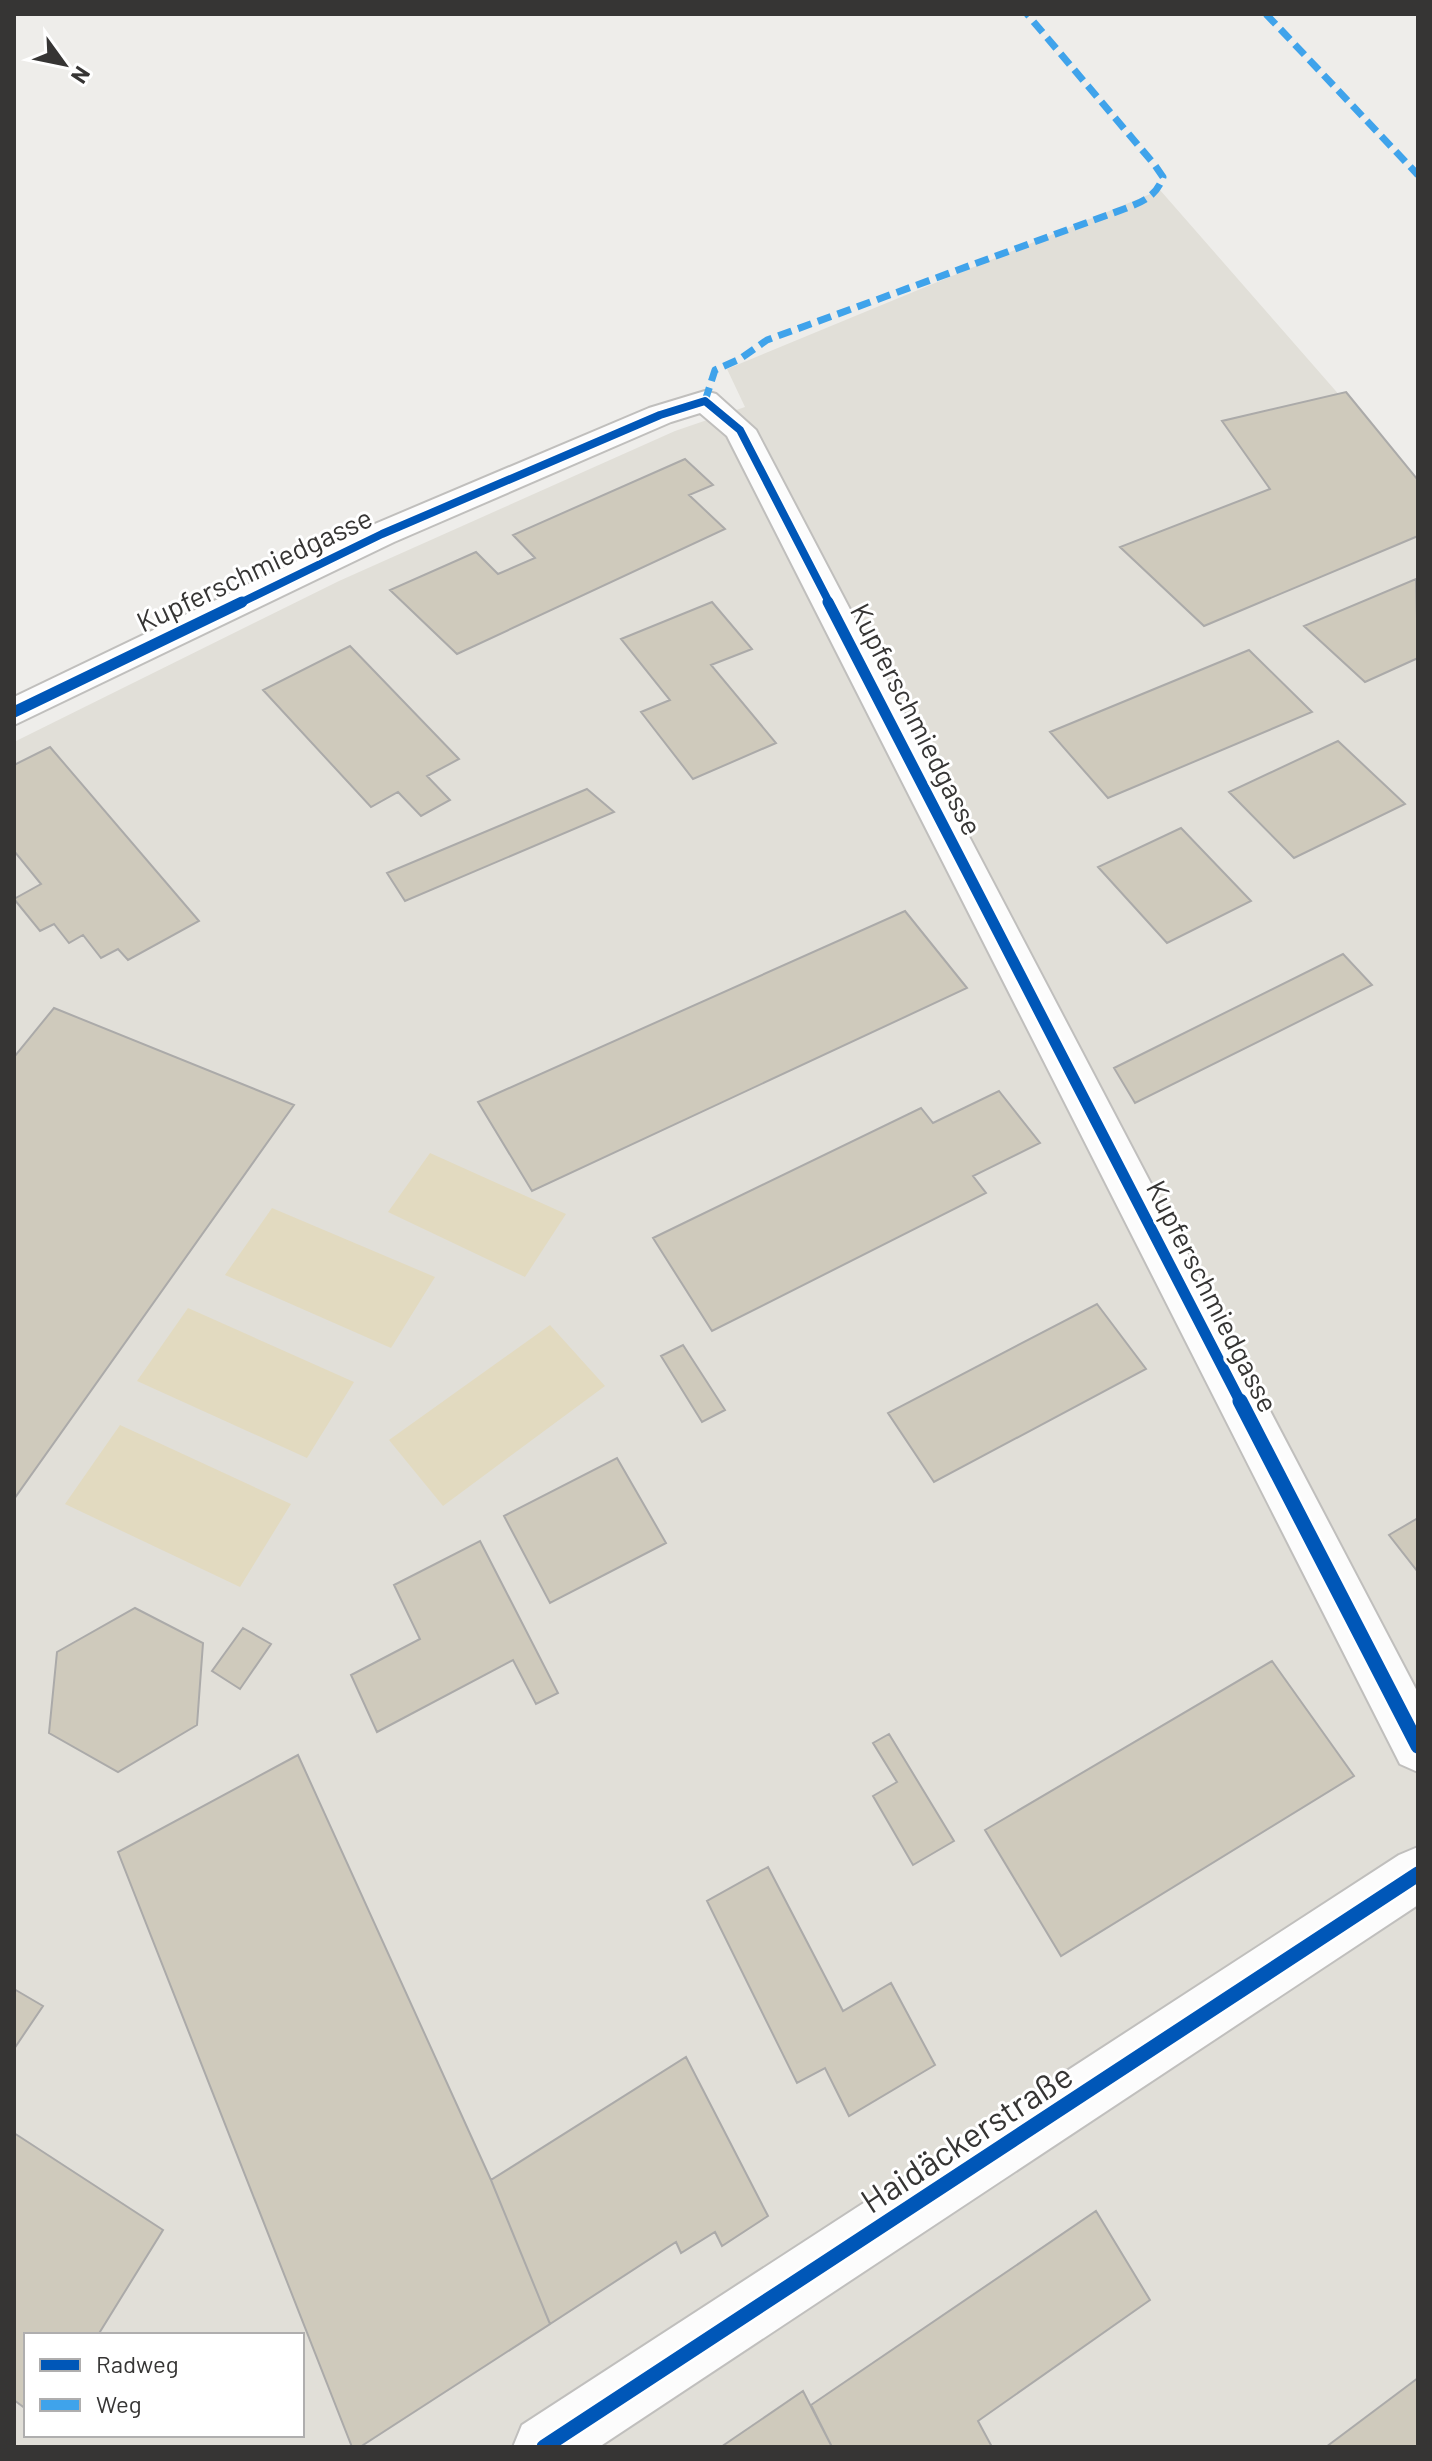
<svg xmlns="http://www.w3.org/2000/svg" width="1432" height="2461" viewBox="0 0 1432 2461" font-family="Barlow,sans-serif">
  <style>
    .built { fill: #e1dfd8; fill-rule: evenodd }
    .green { fill: #e2dac0 }
    .building { fill: #cfcabc; stroke: #abaaa9; stroke-width: 2 }
    .lines { fill: none; stroke-linecap: round; stroke-linejoin: round }
    .minor-casing { stroke: #c0bfbd; stroke-width: 4 }
    .minor { fill: #fcfcfc; fill-rule: evenodd }
    .quiet { stroke: #3fa3eb; stroke-width: 7; stroke-dasharray: 14 7; stroke-linecap: butt }
    .cycleway-far2-casing { stroke: #fff; stroke-width: 11 }
    .cycleway-far1-casing { stroke: #fff; stroke-width: 16 }
    .cycleway-casing { stroke: #fff; stroke-width: 20 }
    .cycleway-far2 { stroke: #0057b8; stroke-width: 8 }
    .cycleway-far1 { stroke: #0057b8; stroke-width: 11 }
    .cycleway { stroke: #0057b8; stroke-width: 15 }
    .labels { text-anchor: middle; dominant-baseline: central; stroke-width: 6; stroke-linejoin: round; paint-order: stroke }
    .street-label { font-size: 28px; fill: #363534; stroke: #fff }
    .near-street-label { font-size: 34px; fill: #363534; stroke: #fff }
  </style>
  <rect width="100%" height="100%" fill="#eeedea"/>
  <!-- built -->
  <path class="built" d="M1160,190L1418,485V2447H14V742L339,581L675,431L745,407L727,369ZM26,2335H302V2435H26Z"/>
  <!-- green -->
  <path class="green" d="M430,1153L566,1214L525,1277L388,1212Z
    M272,1208L435,1277L391,1348L225,1275Z
    M188,1308L354,1382L307,1458L137,1381Z
    M550,1325L605,1386L443,1506L389,1440Z
    M120,1425L291,1504L240,1587L65,1504Z"/>
  <!-- building -->
  <path class="building" d="M1346,392L1418,480V536L1204,626L1120,547L1270,489L1222,421Z
    M685,459L713,485L689,495L725,529L457,654L390,590L476,552L498,574L535,558L513,535Z
    M1416,579L1418,658L1365,682L1304,626Z
    M712,602L752,649L711,665L776,743L693,779L641,712L670,700L621,639Z
    M350,646L459,759L427,776L450,800L421,816L398,792L371,807L263,690Z
    M1249,650L1312,712L1108,798L1050,732Z
    M1338,741L1405,804L1294,858L1229,792Z
    M50,747L199,921L128,960L118,949L101,958L83,935L69,943L54,924L40,931L14,899L41,884L14,851V765Z
    M587,789L614,812L405,901L387,873Z
    M1181,828L1251,901L1167,943L1098,867Z
    M905,911L967,988L532,1191L478,1102Z
    M1343,954L1372,985L1135,1103L1114,1068Z
    M54,1008L294,1105L14,1499V1057Z
    M999,1091L1040,1143L973,1176L986,1193L712,1331L653,1238L921,1108L933,1123Z
    M1097,1304L1146,1369L934,1482L888,1413Z
    M683,1345L725,1410L702,1422L661,1356Z
    M617,1458L666,1543L550,1603L504,1516Z
    M1418,1518V1572L1389,1535Z
    M480,1541L558,1693L536,1704L513,1660L377,1732L351,1675L420,1639L394,1585Z
    M135,1608L203,1643L197,1725L118,1772L49,1733L57,1652Z
    M243,1628L271,1644L240,1689L212,1671Z
    M1272,1661L1354,1776L1061,1956L985,1830Z
    M889,1734L954,1841L913,1865L873,1796L897,1782L873,1743Z
    M298,1755L491,2180L550,2324L360,2447H352L118,1852Z
    M768,1867L843,2011L891,1983L935,2065L849,2116L825,2068L797,2083L707,1901Z
    M14,1989L43,2006L14,2049Z
    M686,2057L768,2216L722,2246L715,2232L681,2253L676,2242L550,2324L491,2180Z
    M14,2133L163,2230L98,2335H26V2409L14,2400Z
    M1096,2211L1150,2300L978,2421L992,2447H832L811,2405Z
    M1418,2378V2447H1326Z
    M803,2391L832,2447H721Z"/>
  <g class="lines">
    <defs>
      <path id="minor" d="M705,391L716,394L756,430L1418,1693V1772L1400,1764L727,436L700,413L671,422L394,542L14,725V697L370,526L649,408Z
        M1418,1847V1905L599,2447H513L522,2425L1399,1855Z"/>
    </defs>
    <!-- minor casing -->
    <use href="#minor" class="minor-casing"/>
    <!-- minor -->
    <use href="#minor" class="minor"/>
    <!-- quiet -->
    <path class="quiet" d="M1266,14L1418,175
      M705,401L715,370L740,359L767,340L1124,209C1142,202 1156,197 1163,177L1154,164L1027,14"/>
    <defs>
      <path id="cycleway-far2" d="M238,604L382,534L660,415L705,401L740,430L830,604"/>
      <path id="cycleway-far1" d="M828,602L1241,1403
        M14,712L242,602"/>
      <path id="cycleway" d="M1240,1401L1418,1746
        M544,2447L1418,1874"/>
    </defs>
    <!-- cycleway-far2 casing -->
    <use href="#cycleway-far2" class="cycleway-far2-casing"/>
    <!-- cycleway-far1 casing -->
    <use href="#cycleway-far1" class="cycleway-far1-casing"/>
    <!-- cycleway casing -->
    <use href="#cycleway" class="cycleway-casing"/>
    <!-- cycleway-far2 -->
    <use href="#cycleway-far2" class="cycleway-far2"/>
    <!-- cycleway-far1 -->
    <use href="#cycleway-far1" class="cycleway-far1"/>
    <!-- cycleway -->
    <use href="#cycleway" class="cycleway"/>
  </g>
  <g class="labels">
    <!-- street labels -->
    <g class="street-label">
      <text transform="translate(254 569) rotate(-25)">Kupferschmiedgasse</text>
      <text transform="translate(917 719) rotate(63)">Kupferschmiedgasse</text>
      <text transform="translate(1213 1296) rotate(63)">Kupferschmiedgasse</text>
    </g>
    <!-- near-street labels -->
    <g class="near-street-label">
      <text transform="translate(966 2137) rotate(-33)">Haidäckerstraße</text>
    </g>
  </g>
  <!-- border -->
  <rect width="1432" height="2461" fill="none" stroke="#363534" stroke-width="32"/>
  <!-- legend -->
  <rect x="24" y="2333" width="280" height="104" fill="#ffffff" stroke="#afaeae" stroke-width="2"/>
  <rect x="40" y="2359" width="40" height="12" fill="#0057b8" stroke="#afaeae" stroke-width="2"/>
  <text x="96" y="2373" font-size="24" fill="#363534">Radweg</text>
  <rect x="40" y="2399" width="40" height="12" fill="#3fa3eb" stroke="#afaeae" stroke-width="2"/>
  <text x="96" y="2413" font-size="24" fill="#363534">Weg</text>
  <!-- north arrow -->
  <g transform="translate(64 64) rotate(123)" stroke="#ffffff" stroke-width="6" paint-order="stroke">
  <path d="M0-6L14 30L0 20L-14 30Z" fill="#363534"/>
  <text y="-12" font-size="22" font-weight="bold" text-anchor="middle" fill="#363534">N</text>
  </g>
</svg>
